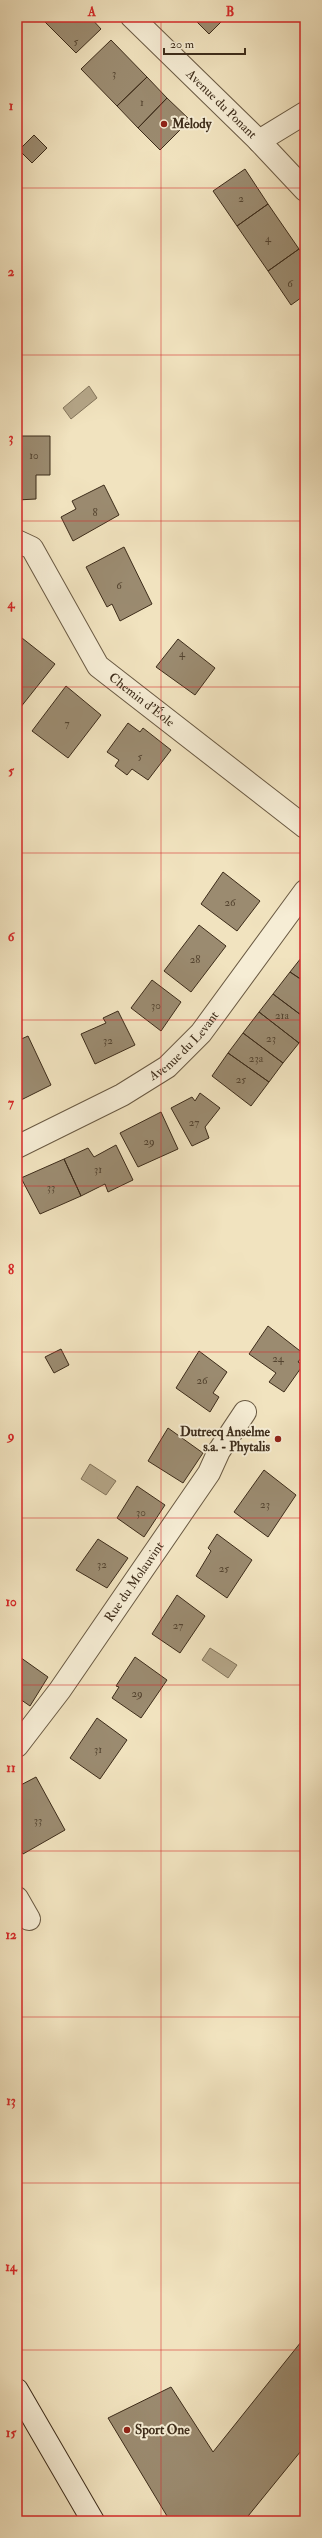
<svg xmlns="http://www.w3.org/2000/svg" width="322" height="2538" viewBox="0 0 322 2538" font-family="'IM FELL Double Pica',serif">
  <style>
    .water { fill: #b4a587; stroke: #84755b }
    .building { fill: #9b8b70; stroke: #3d2c1a }
    .lines { fill: none; stroke-linecap: round; stroke-linejoin: round }
    .street-casing { stroke: #6a5a43; stroke-width: 24 }
    .secondary-casing { stroke: #3d2c1a; stroke-width: 24 }
    .street { stroke: #f6edd5; stroke-width: 22 }
    .secondary { stroke: #f6edd5; stroke-width: 22 }
    .grid { fill: none; stroke: #d62828; stroke-width: 1; stroke-opacity: 0.55 }
    .poi-dot { fill: #8f2418; stroke: #f6edd5; stroke-width: 1.5 }
    .labels { text-anchor: middle; dominant-baseline: central; stroke-width: 4; stroke-linejoin: round; paint-order: stroke }
    .number-label { font-size: 11px; fill: #544430 }
    .street-label { font-size: 13px; fill: #3d2c1a; stroke: #f6edd5 }
    .poi-label { font-size: 13px; font-weight: bold; fill: #3d2c1a; stroke: #f6edd5; text-anchor: start }
    .neatline { fill: none; stroke: #d62828; stroke-width: 1.5 }
    .grid-label { font-size: 13px; text-anchor: middle; font-weight: bold; fill: #d62828 }
  </style>
  <rect width="100%" height="100%" fill="#f1e3bf"/>
  <filter id="stains"><feTurbulence type="fractalNoise" baseFrequency=".005" numOctaves="4"/><feColorMatrix values="0 0 0 0 .2 0 0 0 0 .09 0 0 0 0 .02 0 0 0 .5 -.17"/></filter>
  <radialGradient id="worn" r=".72"><stop offset=".6" stop-color="#630" stop-opacity="0"/><stop offset="1" stop-color="#630" stop-opacity=".3"/></radialGradient>
  <!-- water -->
  <path class="water" d="M89,386L97,398L71,419L63,408Z
    M90,1464L116,1481L106,1495L81,1479Z
    M210,1648L237,1665L228,1678L202,1660Z"/>
  <!-- building -->
  <path class="building" d="M40,17H90L101,29L76,53Z
    M192,17H226L209,34Z
    M111,40L147,77L117,106L81,69Z
    M147,77L167,98L138,128L117,106Z
    M167,98L190,120L160,150L138,128Z
    M34,135L47,148L32,163L19,150Z
    M245,169L268,204L237,226L213,191Z
    M268,204L299,249L268,271L237,226Z
    M299,249L305,258V295L291,305L268,271Z
    M17,436H50V475H36V499L17,500Z
    M104,485L119,515L73,541L61,517L76,509L72,501Z
    M124,547L152,604L120,621L112,604L107,607L86,567Z
    M22,638L55,664L20,708L17,706V645Z
    M178,639L215,668L195,695L156,667Z
    M66,686L101,715L68,758L32,731Z
    M128,723L140,732L143,728L171,750L148,780L132,769L127,775L115,766L119,760L107,752Z
    M223,872L260,901L237,931L201,904Z
    M199,925L226,946L191,992L164,971Z
    M305,953V982L290,972Z
    M290,972L305,982V1018L273,994Z
    M152,980L181,1002L161,1031L131,1008Z
    M273,994L305,1018V1035L299,1043L259,1012Z
    M118,1011L135,1045L95,1064L81,1034L106,1023L103,1018Z
    M259,1012L299,1043L283,1063L243,1033Z
    M243,1033L283,1063L269,1082L228,1053Z
    M28,1036L51,1085L17,1102V1041Z
    M228,1053L269,1082L251,1106L212,1076Z
    M200,1093L220,1108L205,1127L209,1138L192,1146L171,1108L192,1097L195,1101Z
    M161,1112L178,1149L138,1167L120,1133Z
    M116,1145L133,1180L108,1192L105,1184L81,1196L64,1159L88,1148L94,1157Z
    M64,1159L81,1196L40,1214L21,1178Z
    M268,1326L304,1354L298,1362L303,1365L284,1392L269,1382L276,1373L249,1354Z
    M61,1349L69,1365L54,1373L45,1357Z
    M199,1351L227,1372L213,1393L219,1397L210,1412L176,1388Z
    M168,1428L203,1453L183,1483L148,1461Z
    M264,1470L296,1495L268,1537L234,1512Z
    M137,1486L165,1505L144,1537L117,1518Z
    M217,1534L252,1560L227,1598L196,1576L211,1551L208,1548Z
    M98,1539L128,1558L107,1588L76,1570Z
    M177,1595L205,1616L180,1653L152,1634Z
    M17,1655L48,1677L30,1706L17,1697Z
    M135,1657L167,1680L141,1718L112,1698L119,1687L116,1686Z
    M97,1718L127,1740L100,1779L70,1758Z
    M36,1777L65,1830L23,1854L17,1843V1810L21,1808L17,1801V1787Z
    M305,2337V2446L244,2521H170L108,2418L171,2387L213,2452Z"/>
  <g class="lines">
    <defs>
      <g id="street">
        <path id="s1" d="M132,17L259,141L305,190"/>
        <path d="M259,141L305,113"/>
        <path id="s2" d="M17,541L32,548L98,666L305,827"/>
        <path id="s3" d="M17,1147L122,1095L167,1067L201,1033L305,891"/>
        <path id="s4" d="M17,1746L60,1690L209,1473L219,1451L245,1412"/>
        <path d="M17,1898L29,1919"/>
      </g>
      <path id="secondary" d="M17,2390L93,2521"/>
    </defs>
    <!-- street casing -->
    <use href="#street" class="street-casing"/>
    <!-- secondary casing -->
    <use href="#secondary" class="secondary-casing"/>
    <!-- street -->
    <use href="#street" class="street"/>
    <!-- secondary -->
    <use href="#secondary" class="secondary"/>
  </g>
  <!-- grid -->
  <path class="grid" d="M161,17V2521M17,188H305M17,355H305M17,521H305M17,687H305M17,853H305M17,1020H305M17,1186H305M17,1352H305M17,1518H305M17,1685H305M17,1851H305M17,2017H305M17,2183H305M17,2350H305"/>
  <!-- markers -->
  <g class="poi-dot">
    <circle cx="164" cy="124" r="4"/>
    <circle cx="278" cy="1439" r="4"/>
    <circle cx="127" cy="2430" r="4"/>
  </g>
  <g class="labels">
    <!-- number labels -->
    <g class="number-label">
      <text x="76" y="41">5</text>
      <text x="114" y="73">3</text>
      <text x="142" y="102">1</text>
      <text x="241" y="198">2</text>
      <text x="268" y="238">4</text>
      <text x="290" y="283">6</text>
      <text x="34" y="455">10</text>
      <text x="95" y="512">8</text>
      <text x="119" y="585">6</text>
      <text x="182" y="653">4</text>
      <text x="67" y="723">7</text>
      <text x="140" y="756">5</text>
      <text x="230" y="902">26</text>
      <text x="195" y="959">28</text>
      <text x="156" y="1005">30</text>
      <text x="282" y="1015">21a</text>
      <text x="271" y="1038">23</text>
      <text x="108" y="1040">32</text>
      <text x="256" y="1058">23a</text>
      <text x="241" y="1079">25</text>
      <text x="194" y="1122">27</text>
      <text x="149" y="1141">29</text>
      <text x="98" y="1169">31</text>
      <text x="51" y="1187">33</text>
      <text x="278" y="1358">24</text>
      <text x="202" y="1380">26</text>
      <text x="265" y="1504">23</text>
      <text x="141" y="1512">30</text>
      <text x="102" y="1564">32</text>
      <text x="224" y="1568">25</text>
      <text x="178" y="1625">27</text>
      <text x="137" y="1693">29</text>
      <text x="98" y="1749">31</text>
      <text x="38" y="1820">33</text>
    </g>
    <!-- street labels -->
    <g class="street-label">
      <text stroke="none"><textPath href="#s1" startOffset="125">Avenue du Ponant</textPath></text>
      <text stroke="none"><textPath href="#s2" startOffset="207">Chemin d'Éole</textPath></text>
      <text stroke="none"><textPath href="#s3" startOffset="197">Avenue du Levant</textPath></text>
      <text stroke="none"><textPath href="#s4" startOffset="202">Rue du Molauvint</textPath></text>
    </g>
    <!-- poi labels -->
    <g class="poi-label">
      <text x="172" y="124">Melody</text>
      <text x="270" y="1432" text-anchor="end">Dutrecq Anselme<tspan x="270" dy="15">s.a. - Phytalis</tspan></text>
      <text x="135" y="2430">Sport One</text>
    </g>
  </g>
  <!-- margin -->
  <rect width="322" height="2538" fill="none" stroke="#f1e3bf" stroke-width="44"/>
  <!-- scale -->
  <path d="M164 48v6h81v-6" fill="none" stroke="#3d2c1a" stroke-width="2"/>
  <text x="170" y="48" font-size="12" fill="#3d2c1a" stroke="#f6edd5" stroke-width="3" paint-order="stroke">20 m</text>
  <rect x="22" y="22" width="278" height="2494" class="neatline"/>
  <g class="grid-label">
    <text x="92" y="16">A</text>
    <text x="230" y="16">B</text>
    <text x="11" y="110">1</text>
    <text x="11" y="276">2</text>
    <text x="11" y="442">3</text>
    <text x="11" y="608">4</text>
    <text x="11" y="775">5</text>
    <text x="11" y="941">6</text>
    <text x="11" y="1107">7</text>
    <text x="11" y="1274">8</text>
    <text x="11" y="1440">9</text>
    <text x="11" y="1606">10</text>
    <text x="11" y="1772">11</text>
    <text x="11" y="1939">12</text>
    <text x="11" y="2105">13</text>
    <text x="11" y="2271">14</text>
    <text x="11" y="2437">15</text>
  </g>
  <rect width="100%" height="100%" filter="url(#stains)"/>
  <rect width="100%" height="100%" fill="url(#worn)"/>
</svg>
